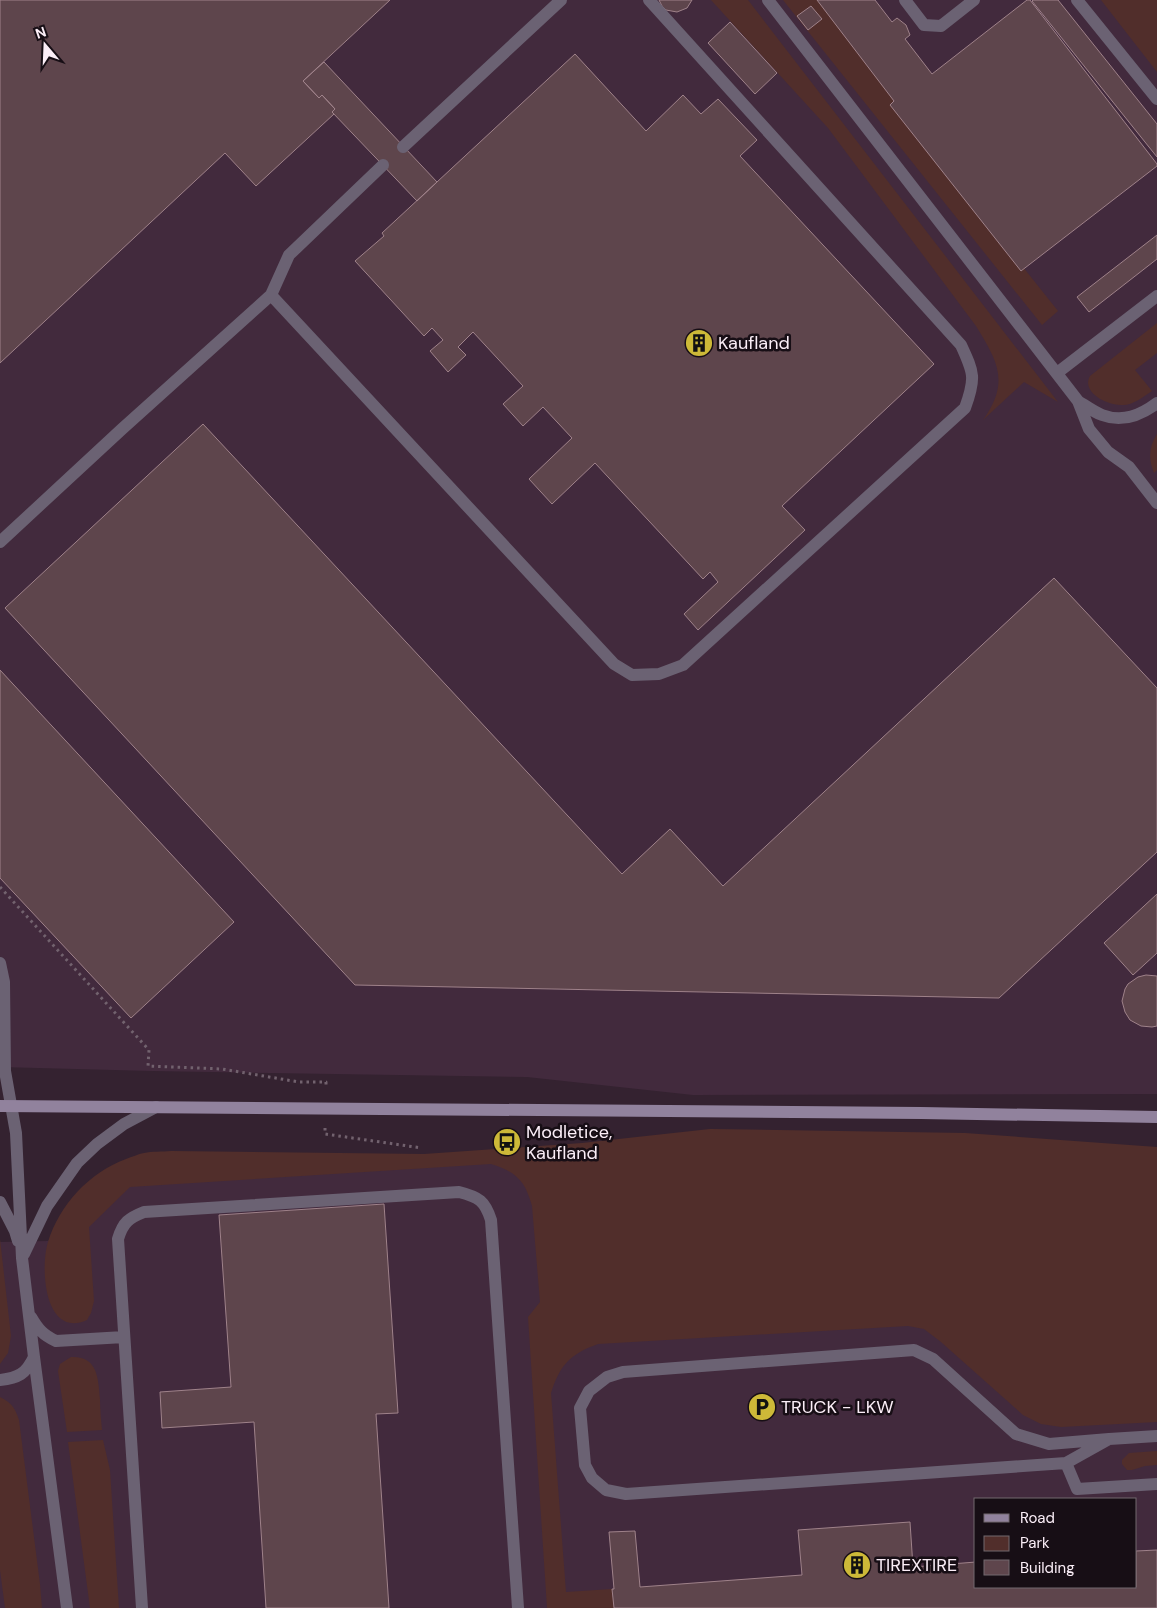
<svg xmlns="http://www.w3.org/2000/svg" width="1157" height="1608" viewBox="0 0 1157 1608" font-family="'DM Sans',sans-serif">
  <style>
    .built { fill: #422a3d; fill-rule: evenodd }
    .green { fill: #512e2b }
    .building { fill: #5e454c; stroke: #9f828a }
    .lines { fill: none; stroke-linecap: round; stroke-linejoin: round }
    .path { stroke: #72626e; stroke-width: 3; stroke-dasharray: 2.5 4; stroke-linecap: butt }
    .lane { stroke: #6b6273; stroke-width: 12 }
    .secondary { stroke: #91829d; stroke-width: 12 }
    .labels { text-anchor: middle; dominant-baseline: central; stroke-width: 5; stroke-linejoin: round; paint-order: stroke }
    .poi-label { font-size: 18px; fill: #fbeef7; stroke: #170e15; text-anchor: start }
  </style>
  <rect width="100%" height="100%" fill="#342230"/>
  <!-- built -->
  <path class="built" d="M0,0H1157V1094L693,1095L527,1077L152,1071L0,1067Z
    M531,1154L1157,1163V1608H0V1242L48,1241L117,1166ZM976,1499H1136V1587H976Z"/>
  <!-- green -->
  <path class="green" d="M711,0H748L1058,402L1024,382L983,420C1010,382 998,362 976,326L828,128Z
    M783,0H823L901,104L896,108L1058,311L1042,325Z
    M1101,0H1157V72Z
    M1157,323V353L1135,370L1152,391C1143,397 1132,406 1121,405C1106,405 1081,392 1090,376Z
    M1157,434V470L1154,473C1148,458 1149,447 1157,434Z
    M710,1129L965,1133L1157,1147V1422L1061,1427L1041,1424L1023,1415L941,1342L924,1329L908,1326L598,1344C570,1354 560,1365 551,1393L566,1592L612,1589L614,1608H547L528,1317L540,1302L532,1206C525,1181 517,1172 491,1164L130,1187L89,1227L94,1301L91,1313L87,1320C44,1339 40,1267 48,1242C60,1204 89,1173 126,1159C132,1157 138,1154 144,1153C152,1151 162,1152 171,1151L424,1154L582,1143Z
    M0,1239L11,1336L8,1353L0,1364Z
    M71,1357C98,1356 98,1378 100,1399C100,1409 101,1420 102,1430L67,1432L58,1371L60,1364Z
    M0,1397C12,1403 15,1408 19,1420L40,1584L42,1608H5L0,1570Z
    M103,1440L110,1470L119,1608H90L68,1442Z
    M1157,1451V1465L1145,1466L1132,1470H1127L1122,1464V1460L1129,1453Z"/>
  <!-- building -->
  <path class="building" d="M0,0H390L303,81L319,98L322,95L335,109L332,112L334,114L256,186L225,153L0,363Z
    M659,0H692L687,8L677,12L666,10L662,6Z
    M817,0H875L892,22L897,18L906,25L910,35L905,39L932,74L1027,0H1030L1157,164V166L1021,271L890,105L894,101Z
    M1033,0H1058L1157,124V157L1032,1Z
    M811,6L822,19L808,30L797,16Z
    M730,22L777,73L755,94L708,43Z
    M575,54L646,131L683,95L701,114L718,99L757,140L740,156L934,364L782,506L805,530L698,630L684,614L718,582L710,572L703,579L595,463L552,504L529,479L572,438L543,407L523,426L503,404L523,386L473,332L458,347L466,355L448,372L430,351L443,340L432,328L424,336L355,261L384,236L382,233Z
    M324,62L437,182L417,201L332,112L335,109L322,95L319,98L303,81Z
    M1157,235V259L1089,312L1077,297Z
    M203,424L622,874L670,829L723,886L1054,578L1157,688V852L999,998L355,985L5,608Z
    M0,670L234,922L131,1018L0,878Z
    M1157,894V953L1133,975L1104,943Z
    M1146,975L1157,976V1026L1152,1027L1141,1026L1130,1020L1125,1012L1122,1001L1125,989L1128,984L1138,977Z
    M384,1204L398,1413L376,1414L389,1608H266L254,1422L162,1428L160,1392L231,1387L219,1215Z
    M910,1522L913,1567L976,1562V1587H1136V1551L1157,1550V1608H614L612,1589H614L609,1532L635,1531L640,1587L802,1575L798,1530Z"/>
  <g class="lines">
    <!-- path -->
    <path class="path" d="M0,887L149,1050L148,1066L222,1069L299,1082H326V1087
      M325,1128V1134L422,1148"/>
    <!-- lane -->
    <path class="lane" d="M768,0L1078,401L1089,429L1108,452L1129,467L1157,503
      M905,0L924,25L941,26L974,0
      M1077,0L1157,99
      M403,147L561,0
      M271,295L614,664L632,675L659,674L683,665L965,408C976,378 974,373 961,345L649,0
      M1057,373L1157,296
      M1078,401C1086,406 1094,412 1102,415C1123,423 1141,415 1157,403
      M0,542L122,429L271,295L289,255L383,165
      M0,963L4,982L5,1071L16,1133L22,1258L34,1357L67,1608
      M0,1202L15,1231L18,1241
      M24,1254L47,1206L77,1163L97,1144L124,1124L156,1107
      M31,1317C38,1329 43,1335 56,1341L124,1337
      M0,1380C18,1378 26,1374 34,1357
      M1109,1439L1049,1444L1016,1434L933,1359L914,1350L623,1372L607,1377L589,1391L580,1408L585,1465L592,1478L606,1490L626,1494L1066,1463L1109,1439L1157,1436
      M1066,1463L1077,1489L1157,1484
      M142,1608L118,1239C123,1222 129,1218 144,1212L459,1192C479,1197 485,1201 491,1220L518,1608"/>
    <!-- secondary -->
    <path class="secondary" d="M0,1106L921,1113L1157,1117"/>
  </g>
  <!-- icons -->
  <defs>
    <symbol id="building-disc" viewBox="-11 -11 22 22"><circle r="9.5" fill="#cdb938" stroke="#170e15"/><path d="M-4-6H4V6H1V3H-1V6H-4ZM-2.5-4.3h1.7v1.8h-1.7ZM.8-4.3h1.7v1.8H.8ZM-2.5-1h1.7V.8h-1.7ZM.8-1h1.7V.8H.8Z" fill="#111"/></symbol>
    <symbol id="bus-disc" viewBox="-11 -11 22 22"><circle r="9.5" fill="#cdb938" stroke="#170e15"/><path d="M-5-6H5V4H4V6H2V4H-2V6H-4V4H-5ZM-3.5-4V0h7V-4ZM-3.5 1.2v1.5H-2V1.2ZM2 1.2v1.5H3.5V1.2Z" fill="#111"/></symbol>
    <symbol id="parking-disc" viewBox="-11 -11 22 22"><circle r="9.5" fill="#cdb938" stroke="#170e15"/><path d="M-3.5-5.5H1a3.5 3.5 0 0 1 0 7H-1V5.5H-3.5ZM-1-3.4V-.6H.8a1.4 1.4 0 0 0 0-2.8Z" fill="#111"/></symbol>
  </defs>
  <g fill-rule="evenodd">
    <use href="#building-disc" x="683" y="327" width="32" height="32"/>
    <use href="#bus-disc" x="491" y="1126" width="32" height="32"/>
    <use href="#parking-disc" x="746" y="1391" width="32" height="32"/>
    <use href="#building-disc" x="841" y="1549" width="32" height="32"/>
  </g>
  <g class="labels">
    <!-- poi labels -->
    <g class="poi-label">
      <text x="718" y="343">Kaufland</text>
      <text x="526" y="1132">Modletice,<tspan x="526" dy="21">Kaufland</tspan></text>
      <text x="781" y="1407">TRUCK - LKW</text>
      <text x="876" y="1565">TIREXTIRE</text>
    </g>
  </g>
  <!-- legend -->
  <rect x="974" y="1498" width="162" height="90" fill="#170e15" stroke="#72686f"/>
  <rect x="984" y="1514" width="25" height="8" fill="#91829d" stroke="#72686f"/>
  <text x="1020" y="1523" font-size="15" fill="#fbeef7">Road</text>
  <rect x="984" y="1536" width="25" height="15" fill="#512e2b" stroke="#72686f"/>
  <text x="1020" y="1548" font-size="15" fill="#fbeef7">Park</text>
  <rect x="984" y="1560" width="25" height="15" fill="#5e454c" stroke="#72686f"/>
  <text x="1020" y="1573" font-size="15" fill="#fbeef7">Building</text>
  <!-- north arrow -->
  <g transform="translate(45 45) rotate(341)" stroke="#170e15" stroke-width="4" paint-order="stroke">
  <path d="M0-4L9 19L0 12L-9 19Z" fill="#fbeef7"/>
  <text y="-8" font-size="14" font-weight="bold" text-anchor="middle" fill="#fbeef7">N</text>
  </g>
</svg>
